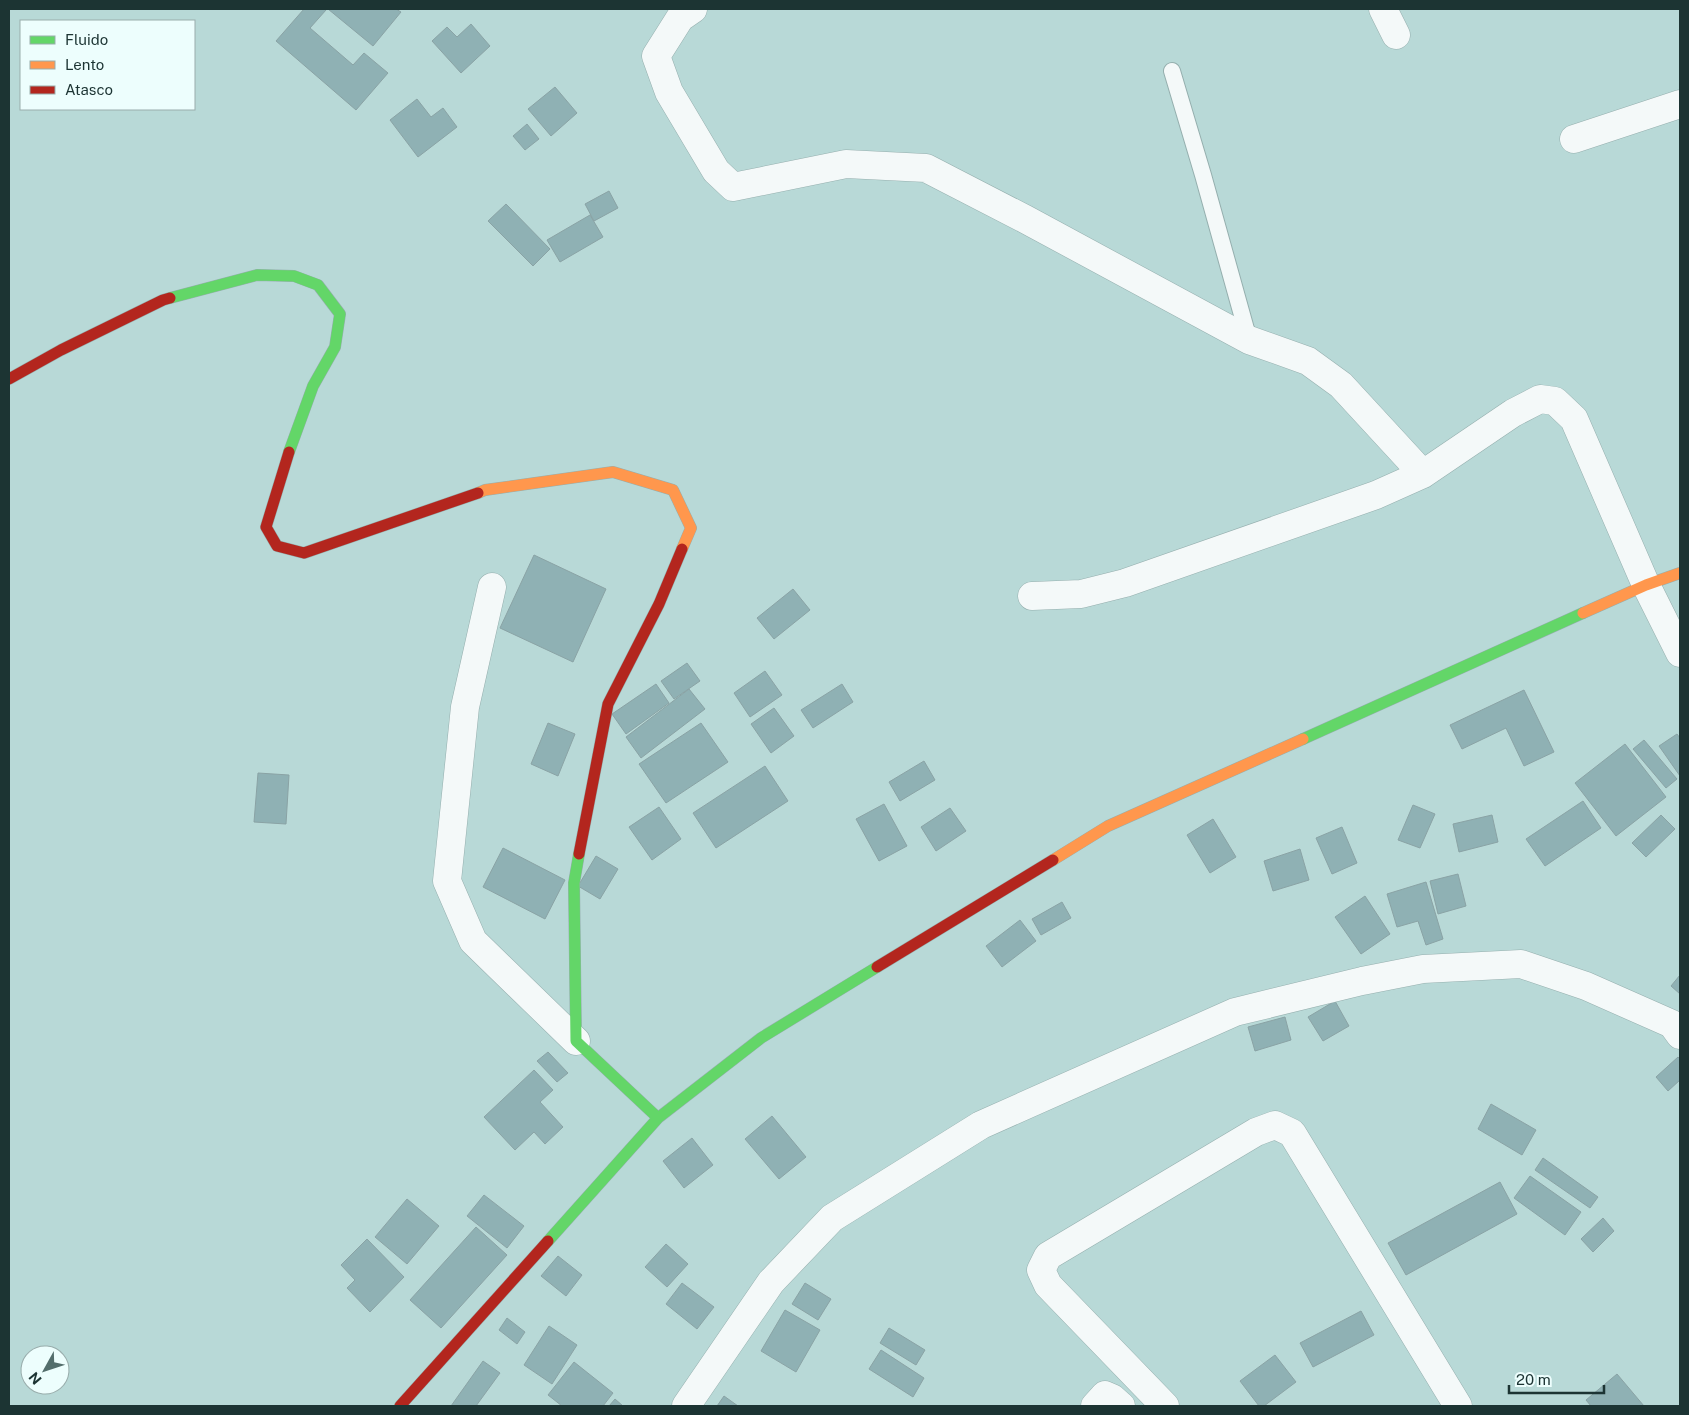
<svg xmlns="http://www.w3.org/2000/svg" width="1689" height="1415" viewBox="0 0 1689 1415" font-family="'Public Sans',sans-serif">
  <style>
    .building { fill: #8fb1b4; stroke: #8aa3a5 }
    .lines { fill: none; stroke-linecap: round; stroke-linejoin: round }
    .lane-casing { stroke: #95afae; stroke-width: 18 }
    .street-casing { stroke: #95afae; stroke-width: 29 }
    .fast-casing { stroke: #95afae; stroke-width: 12 }
    .slow-casing { stroke: #95afae; stroke-width: 12 }
    .jam-casing { stroke: #95afae; stroke-width: 12 }
    .lane { stroke: #f4f9f9; stroke-width: 16 }
    .street { stroke: #f4f9f9; stroke-width: 28 }
    .fast { stroke: #63d668; stroke-width: 11 }
    .slow { stroke: #ff974d; stroke-width: 11 }
    .jam { stroke: #b3261e; stroke-width: 11 }
  </style>
  <rect width="100%" height="100%" fill="#b8d9d7"/>
  <!-- building -->
  <path class="building" d="M304,9H324L326,10L310,28L353,65L364,53L388,73L356,110L276,41Z
    M328,9H396L401,12L373,46Z
    M471,24L490,46L461,73L432,41L447,27L457,37Z
    M555,87L577,113L551,136L528,109Z
    M417,99L431,117L443,108L457,127L418,157L390,120Z
    M527,124L539,139L525,150L513,136Z
    M609,191L618,208L594,221L585,204Z
    M506,204L550,249L533,266L488,221Z
    M590,215L603,237L560,262L547,240Z
    M534,555L606,589L573,662L500,628Z
    M793,589L810,610L774,639L757,618Z
    M687,663L700,681L674,699L661,681Z
    M765,671L782,695L750,717L734,693Z
    M656,684L669,703L626,734L612,714Z
    M842,684L853,702L813,728L801,710Z
    M689,689L705,709L641,758L626,737Z
    M1524,690L1554,752L1524,766L1506,728L1462,749L1450,725Z
    M774,708L794,736L771,753L751,724Z
    M548,723L575,734L558,776L531,764Z
    M701,723L728,762L666,803L639,764Z
    M1677,734L1680,738V776L1659,746Z
    M1644,740L1677,779L1666,788L1633,749Z
    M1625,744L1666,797L1616,836L1575,783Z
    M924,761L935,780L900,801L889,782Z
    M765,766L788,801L716,848L693,813Z
    M258,773L289,775L286,824L254,822Z
    M1583,801L1601,828L1545,866L1526,839Z
    M884,804L907,846L879,861L856,819Z
    M1413,805L1435,814L1420,848L1398,840Z
    M659,807L681,839L652,860L629,827Z
    M950,808L966,831L936,851L921,827Z
    M1492,815L1498,842L1459,852L1453,824Z
    M1661,815L1675,829L1646,857L1632,843Z
    M1213,819L1236,857L1210,873L1187,835Z
    M1342,827L1357,863L1332,874L1316,838Z
    M503,848L565,880L545,919L483,887Z
    M1300,849L1309,880L1273,891L1264,861Z
    M596,856L618,869L600,899L578,886Z
    M1458,874L1466,906L1438,914L1430,881Z
    M1426,882L1443,939L1426,945L1418,921L1397,927L1387,894Z
    M1365,896L1390,934L1361,954L1335,917Z
    M1062,902L1071,918L1041,935L1032,919Z
    M1020,920L1036,941L1002,967L986,946Z
    M1680,975V994L1671,986Z
    M1335,1001L1349,1026L1323,1041L1308,1017Z
    M1285,1017L1291,1040L1255,1051L1248,1027Z
    M548,1052L568,1073L557,1082L537,1061Z
    M1678,1057L1680,1059V1080L1668,1091L1656,1077Z
    M534,1070L553,1090L540,1102L563,1127L545,1144L534,1132L515,1150L484,1117Z
    M1491,1104L1536,1130L1522,1155L1478,1129Z
    M772,1116L806,1157L779,1179L745,1139Z
    M692,1138L713,1165L684,1188L663,1161Z
    M1543,1158L1598,1197L1590,1208L1535,1170Z
    M1530,1176L1581,1212L1565,1235L1514,1198Z
    M1500,1182L1517,1214L1406,1275L1388,1243Z
    M484,1195L524,1226L507,1248L467,1216Z
    M407,1199L439,1226L407,1264L375,1237Z
    M1603,1218L1614,1231L1593,1252L1581,1239Z
    M476,1227L507,1255L441,1328L410,1300Z
    M367,1239L404,1277L370,1312L347,1288L355,1280L341,1265Z
    M666,1244L688,1264L667,1287L645,1267Z
    M558,1256L582,1275L566,1296L541,1276Z
    M682,1283L714,1307L697,1329L666,1304Z
    M805,1283L831,1299L818,1320L792,1304Z
    M785,1310L820,1330L796,1372L761,1351Z
    M1361,1311L1374,1335L1313,1367L1300,1343Z
    M507,1318L525,1332L517,1344L499,1330Z
    M549,1326L577,1345L552,1384L524,1365Z
    M889,1328L925,1350L916,1365L880,1343Z
    M881,1350L924,1378L913,1397L869,1369Z
    M1275,1355L1296,1382L1264,1406H1259L1240,1381Z
    M483,1361L500,1373L476,1406H451Z
    M574,1362L613,1393L603,1406H562L548,1395Z
    M1617,1374L1644,1406H1591L1586,1400Z
    M724,1396L738,1406H717Z
    M615,1399L623,1406H609Z"/>
  <g class="lines">
    <defs>
      <path id="lane" d="M1172,71L1203,175L1249,340"/>
      <path id="street" d="M693,9L680,18L656,56L669,92L716,171L733,187L846,164L926,168L1025,219L1249,340L1308,361L1341,385L1423,474
        M1383,9L1396,35
        M1574,139L1680,104
        M492,587L465,707L447,881L473,941L576,1041
        M1032,596L1081,594L1125,583L1376,495L1423,474L1513,413L1540,399L1555,401L1574,419L1646,585L1680,653
        M686,1406L771,1282L832,1218L981,1125L1235,1012L1362,981L1423,969L1521,964L1586,986L1672,1024L1680,1035
        M1095,1406L1105,1395L1112,1398L1121,1406
        M1165,1406L1048,1285L1041,1270L1048,1256L1256,1132L1275,1125L1292,1133L1458,1406"/>
      <path id="fast" d="M170,298L257,275L294,276L318,285L340,314L335,347L313,386L289,452
        M1303,739L1583,613
        M579,854L574,883L576,1041L658,1118
        M548,1241L658,1118L761,1038L877,967"/>
      <path id="slow" d="M478,493L485,490L613,472L673,490L691,528L682,549
        M1583,613L1646,585L1680,573
        M1053,860L1108,826L1303,739"/>
      <path id="jam" d="M9,379L61,350L163,300L170,298
        M289,452L266,527L277,546L304,553L478,493
        M579,854L608,704L659,604L682,549
        M877,967L1053,860
        M400,1406L548,1241"/>
    </defs>
    <!-- lane casing -->
    <use href="#lane" class="lane-casing"/>
    <!-- street casing -->
    <use href="#street" class="street-casing"/>
    <!-- fast casing -->
    <use href="#fast" class="fast-casing"/>
    <!-- slow casing -->
    <use href="#slow" class="slow-casing"/>
    <!-- jam casing -->
    <use href="#jam" class="jam-casing"/>
    <!-- lane -->
    <use href="#lane" class="lane"/>
    <!-- street -->
    <use href="#street" class="street"/>
    <!-- fast -->
    <use href="#fast" class="fast"/>
    <!-- slow -->
    <use href="#slow" class="slow"/>
    <!-- jam -->
    <use href="#jam" class="jam"/>
  </g>
  <!-- border -->
  <rect width="1689" height="1415" fill="none" stroke="#1c3433" stroke-width="20"/>
  <!-- legend -->
  <rect x="20" y="20" width="175" height="90" fill="#edfefd" stroke="#99adac"/>
  <rect x="30" y="36" width="25" height="8" fill="#63d668" stroke="#99adac"/>
  <text x="65" y="45" font-size="15" fill="#1c3433">Fluido</text>
  <rect x="30" y="61" width="25" height="8" fill="#ff974d" stroke="#99adac"/>
  <text x="65" y="70" font-size="15" fill="#1c3433">Lento</text>
  <rect x="30" y="86" width="25" height="8" fill="#b3261e" stroke="#99adac"/>
  <text x="65" y="95" font-size="15" fill="#1c3433">Atasco</text>
  <!-- north arrow -->
  <g transform="translate(45 1370) rotate(230)"><circle r="24" fill="#edfefd" stroke="#99adac"/>
  <path d="M0-4L9 19L0 12L-9 19Z" fill="#536e6c"/>
  <text y="-8" font-size="14" font-weight="bold" text-anchor="middle" fill="#1c3433">N</text>
  </g>
  <!-- scale -->
  <path d="M1509 1385v8h95v-8" fill="none" stroke="#1c3433" stroke-width="2.5"/>
  <text x="1516" y="1385" font-size="15" fill="#1c3433" stroke="#edfefd" stroke-width="4" paint-order="stroke">20 m</text>
</svg>
